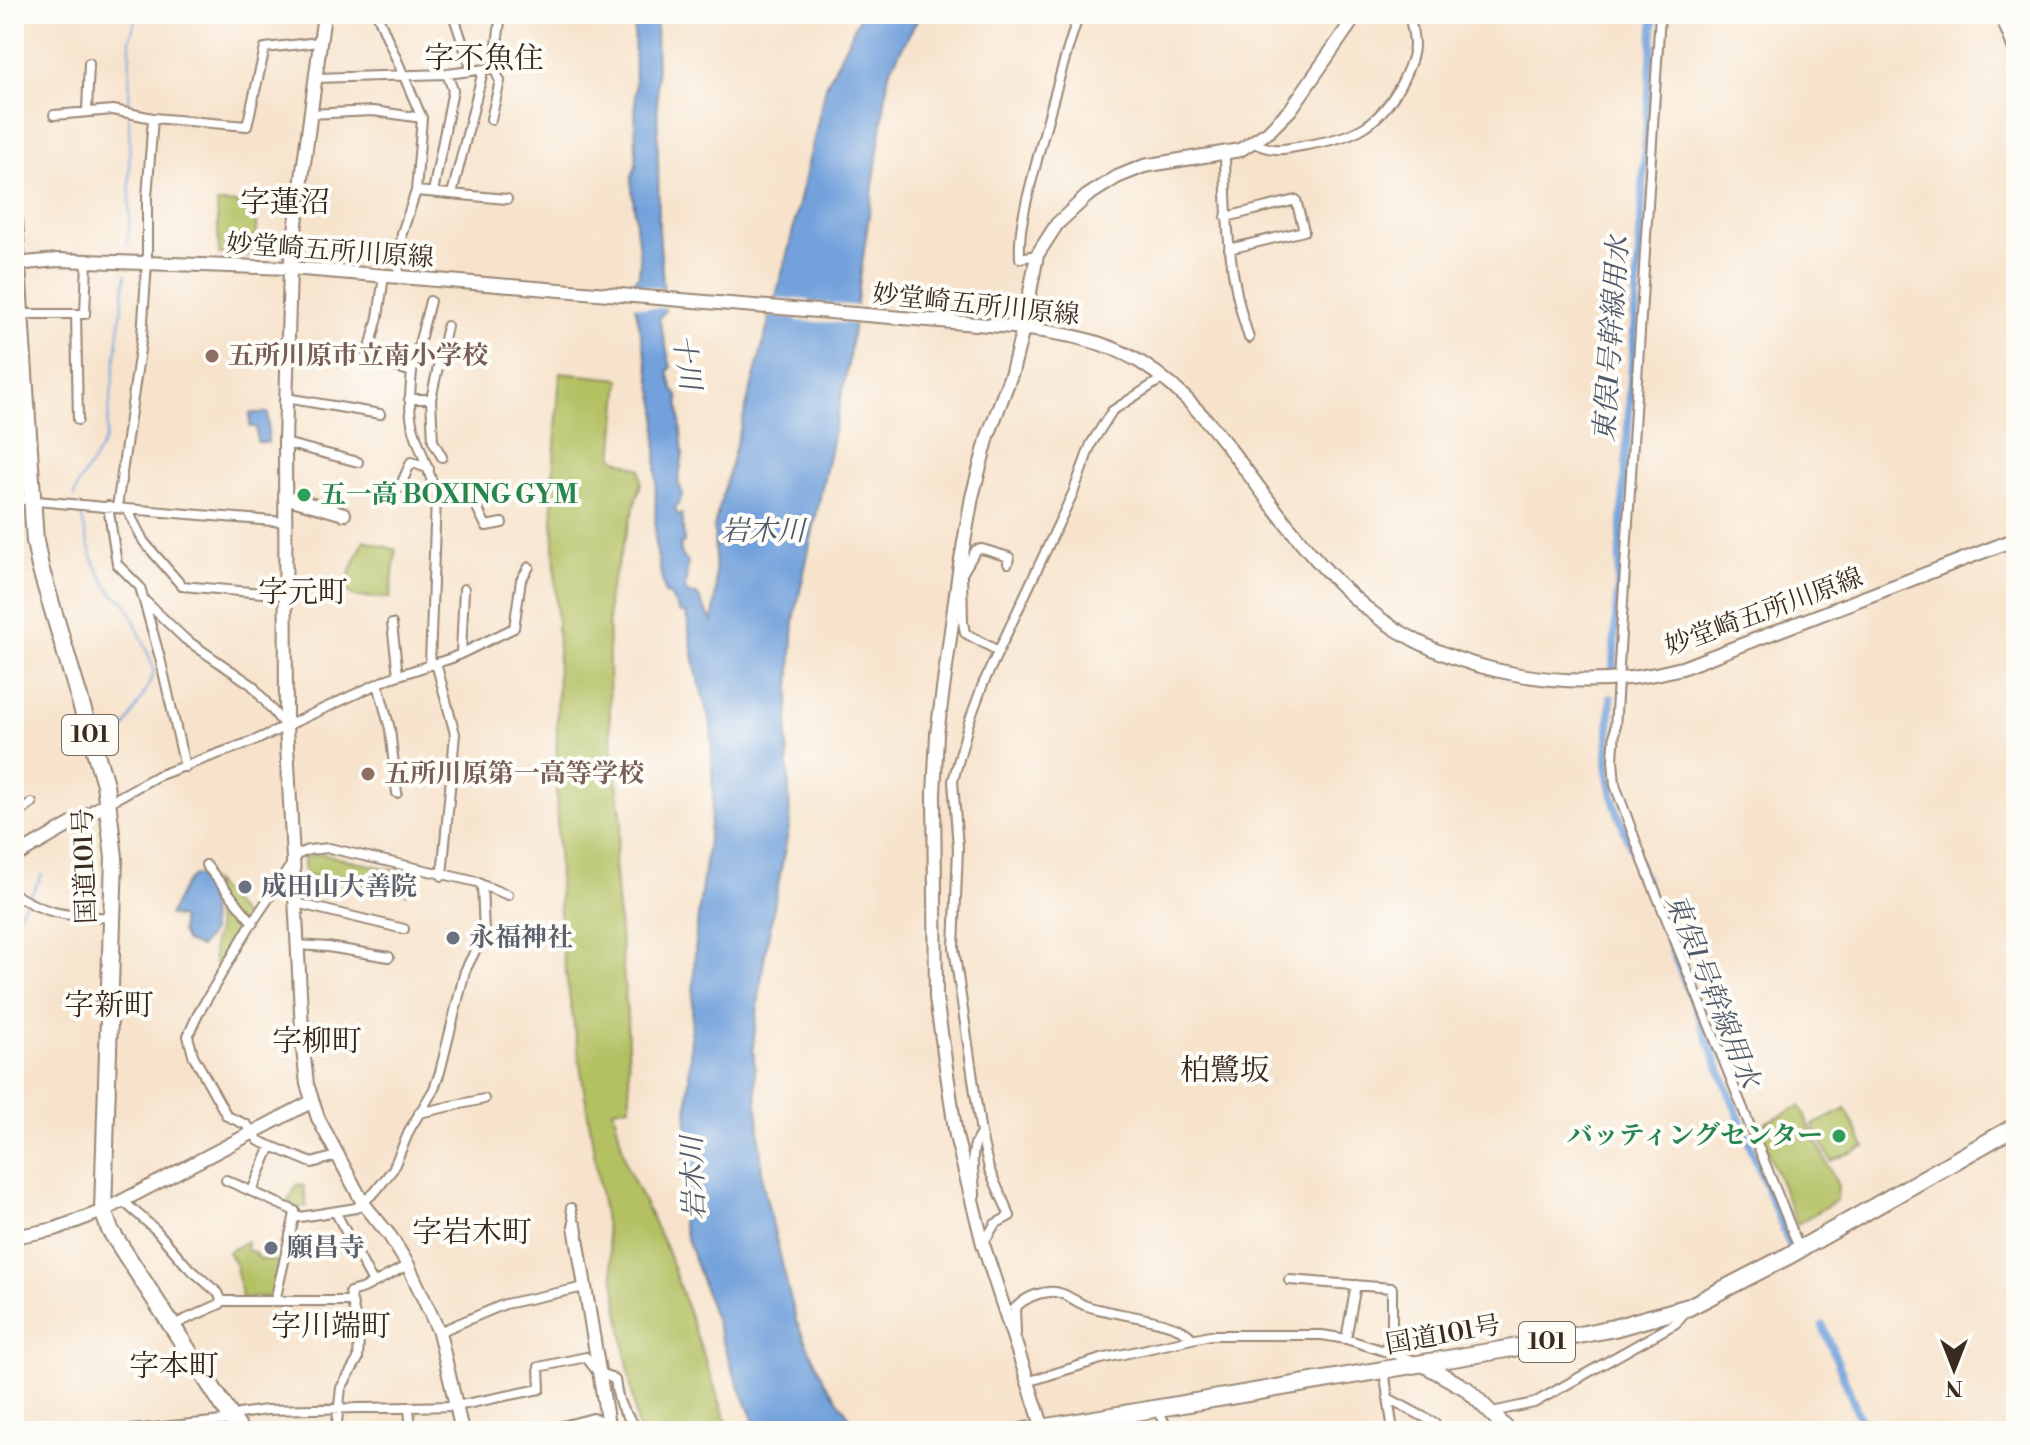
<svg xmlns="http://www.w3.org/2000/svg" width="2030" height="1445" viewBox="0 0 2030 1445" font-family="'Libre Bodoni','Noto Serif JP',serif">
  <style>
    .green { fill: #b4c163; stroke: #787640; stroke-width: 2 }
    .water { fill: #72a1db; stroke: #56667c; stroke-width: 2 }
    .pier { fill: #f7e3cc }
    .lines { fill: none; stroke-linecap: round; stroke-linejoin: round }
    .stream { stroke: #72a1db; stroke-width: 2 }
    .canal { stroke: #72a1db; stroke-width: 8 }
    .street-casing { stroke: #998675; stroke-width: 12 }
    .secondary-casing { stroke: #998675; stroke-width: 16 }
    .primary-casing { stroke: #998675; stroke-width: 18 }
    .highway-casing { stroke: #998675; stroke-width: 20 }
    .street { stroke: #fff; stroke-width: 8 }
    .secondary { stroke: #fff; stroke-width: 12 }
    .primary { stroke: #fff; stroke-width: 14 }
    .highway { stroke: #fff; stroke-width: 16 }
    .education-dot { fill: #8d6e63; stroke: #fdfcf7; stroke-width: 3 }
    .leisure-dot { fill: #2e9e5b; stroke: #fdfcf7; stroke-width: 3 }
    .worship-dot { fill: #6b7280; stroke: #fdfcf7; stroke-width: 3 }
    .labels { text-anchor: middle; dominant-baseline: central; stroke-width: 8; stroke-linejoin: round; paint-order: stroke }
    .shield { fill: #fdfcf7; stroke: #75695f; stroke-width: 2 }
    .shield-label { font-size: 24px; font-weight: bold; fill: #3b2a1e }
    .street-label { font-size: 26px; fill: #3b2a1e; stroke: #fdfcf7 }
    .education-label { font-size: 26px; font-weight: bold; fill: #785e54; stroke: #fdfcf7; text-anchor: start }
    .leisure-label { font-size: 26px; font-weight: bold; fill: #27864d; stroke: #fdfcf7; text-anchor: start }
    .worship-label { font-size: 26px; font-weight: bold; fill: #5b616d; stroke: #fdfcf7; text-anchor: start }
    .water-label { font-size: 28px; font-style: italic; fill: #515a6a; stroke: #fdfcf7 }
    .quarter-label { font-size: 30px; fill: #3b2a1e; stroke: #fdfcf7 }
  </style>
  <rect width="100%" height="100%" fill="#fdfcf7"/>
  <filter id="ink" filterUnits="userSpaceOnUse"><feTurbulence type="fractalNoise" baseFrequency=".0125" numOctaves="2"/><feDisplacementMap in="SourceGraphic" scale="16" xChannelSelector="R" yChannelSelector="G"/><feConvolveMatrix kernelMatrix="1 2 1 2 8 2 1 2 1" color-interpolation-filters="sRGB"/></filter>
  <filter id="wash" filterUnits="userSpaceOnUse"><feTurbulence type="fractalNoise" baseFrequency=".006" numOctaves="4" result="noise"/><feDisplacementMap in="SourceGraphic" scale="32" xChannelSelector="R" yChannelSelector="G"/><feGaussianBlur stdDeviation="1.8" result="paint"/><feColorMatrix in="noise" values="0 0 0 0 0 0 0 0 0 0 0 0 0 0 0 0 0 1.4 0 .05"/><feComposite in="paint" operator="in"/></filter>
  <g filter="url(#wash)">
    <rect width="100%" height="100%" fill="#f7e3cc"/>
    <!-- green -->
    <path class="green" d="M217,203L258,204L254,256L219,254Z
      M560,373L620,379L613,458L640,469L641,483L608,597L610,726L622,822L614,862L627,1016L630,1106L613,1109L627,1167L666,1248L730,1431H638L561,943L556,789L558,650L552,490Z
      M364,540L396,550L390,598L356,597L343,589Z
      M321,854L411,874L407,894L355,882L304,875V858Z
      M212,881L246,919L219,964L214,963L213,943L217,931Z
      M1800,1106L1838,1186L1837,1200L1797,1224L1758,1126Z
      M1846,1109L1865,1147L1831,1161L1813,1125Z
      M298,1184L304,1186L307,1207H297L287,1203Z
      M247,1241L246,1250L254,1252L260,1259L279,1262L273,1297L242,1298L236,1266L228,1252Z"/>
    <!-- water -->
    <path class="water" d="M634,14H656L659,229L665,311L659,318L671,368L668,371L673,390L678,396L683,455L678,482L683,494L675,510L678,515L682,514L684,543L680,545L682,556L688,562L685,590L689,594L697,595L713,623L716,589L714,527L789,247L826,86L861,14H920L889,72L848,365L794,620L787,737L790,822L764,959L753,1046L763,1185L796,1321L824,1381L860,1431H758L732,1369L682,1224L696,932L713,801L711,726L696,671L686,613H680L670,595L665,594L655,544L657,409L635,306V279L639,275L640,261L631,179L636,165Z
      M250,413H268V443L257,442L256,427H250Z
      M194,875L205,878L210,903L211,933L200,947L186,942L181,932V918L169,915L184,885Z"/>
    <!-- pier -->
    <path class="pier" d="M648,286L668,290L669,308H646L631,305L632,287Z
      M771,298L807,299L809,302L860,306L857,324L797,321L795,318L767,316Z"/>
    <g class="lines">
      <!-- stream -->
      <path class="stream" d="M129,112L130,39L137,14
        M127,245L130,220L129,118
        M74,497C78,476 100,458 106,436L126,274
        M74,511L82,517C86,537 90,557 101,575C105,582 109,591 115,596C118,598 122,599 125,602C128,605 154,666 154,670C155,679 115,745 107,756
        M29,898L42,875
        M14,922L25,904
        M14,1030L19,1039"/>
      <!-- canal -->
      <path class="canal" d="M1613,667L1654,14
        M1611,698L1607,764L1615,806L1791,1248
        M1823,1326L1865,1431"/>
    </g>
  </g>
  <g filter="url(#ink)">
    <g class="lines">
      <defs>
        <path id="street" d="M377,14L422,118L416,191L402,233L398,276
          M453,14L472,71
          M1660,14L1613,760L1615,785L1643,861L1800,1250
          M1999,14L2016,57
          M315,78L447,74L494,68L501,14
          M87,111L89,63
          M309,114L373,111L422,118
          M54,115L113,110L153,118
          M491,119L500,81L494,68
          M1253,142C1271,153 1287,149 1307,145C1356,137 1380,126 1403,80C1408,69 1414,57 1414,45C1414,35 1411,24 1409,14
          M1225,154C1226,218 1228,276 1249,338
          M416,191L507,199
          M433,192L453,90L447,74
          M452,194L483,71
          M1226,217L1296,200L1304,231L1229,249
          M1037,255L1020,258C1018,224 1030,189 1038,156C1051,108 1063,61 1079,14
          M384,276L378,317L369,352L396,367L412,372C410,391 408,412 414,430C421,453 431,473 436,497L430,664
          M20,314H85L87,261
          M76,314L78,420
          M288,355L366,360L369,352
          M412,372L430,301
          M286,398L380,414
          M409,399H431
          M285,443L358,462
          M442,457L433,441L431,399L447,326
          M399,489L411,462L429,469
          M436,497L467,487L486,526L502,523
          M14,499L127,509L144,542L182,586L286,595
          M108,506L117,564L140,587L160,658L185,767
          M117,507L142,336L147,262V197L153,118L247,126L265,48L319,42
          M127,509L285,522
          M962,574L976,550L982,549L1009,557L1008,563
          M962,576L963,622L965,633L998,651
          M144,600L185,639L252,685L285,726
          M392,624L398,675
          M461,653L464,589
          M436,663L455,734L442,876
          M378,684L390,729L397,793
          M108,803L157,776L256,740L390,678L452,658L514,628L521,580L529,567
          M14,817L32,803
          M293,862L248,929L198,1014L188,1036L193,1055L227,1116L247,1125L259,1141L312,1163L336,1156
          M206,865L253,923
          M482,885L508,895
          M14,894C51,917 70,915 112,918
          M296,903L404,929
          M298,945L328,947L389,957
          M419,1113L484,1099
          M226,1180L295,1211L294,1218
          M252,1191L271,1146
          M975,1195C975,1176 967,1150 981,1134
          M123,1201L156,1230L186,1265L218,1293L222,1301
          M571,1208L575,1226
          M336,1213L373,1283
          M983,1244L995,1224L1010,1216L989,1169L981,1134L954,948L958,848L953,781L969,722L983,684L1073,493L1091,444L1112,411L1163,378
          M1289,1280L1392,1288V1333L1385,1350
          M275,1301L294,1218L356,1208L375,1192L393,1169L410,1129L434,1089L440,1072L465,971L484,933L482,885L477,882L329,848L308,850L294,856
          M171,1326L220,1304L222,1301H351
          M439,1332L505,1304L585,1287
          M1016,1333L1015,1308C1024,1299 1036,1293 1049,1292C1061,1290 1073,1300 1084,1305C1110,1315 1176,1319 1191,1337
          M1346,1339L1356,1285
          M1384,1370L1393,1431
          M1027,1382L1101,1359L1210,1335H1322L1346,1339L1416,1361
          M1388,1398L1435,1423
          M409,1408L411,1431
          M1157,1408L1169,1431
          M1492,1412L1534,1403L1676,1323L1686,1311
          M120,1431L233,1420L239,1414L266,1410L456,1406L540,1389L539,1367L586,1357L596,1370L615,1380C620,1413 622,1407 639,1431
          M336,1431L341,1388L358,1359L359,1336L350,1292L364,1288L408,1265
          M543,1431L593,1418L599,1420L604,1431
          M1325,1431H1341"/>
        <path id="secondary" d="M324,14L290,268L285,442L286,726L303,1049L307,1084L318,1118L363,1203L390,1236L408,1265L439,1332L462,1431
          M14,264L58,260L290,268L1013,327C1058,333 1101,338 1140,362C1205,402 1243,471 1290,528C1312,556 1337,584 1365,607C1450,677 1577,696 1682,668L2016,539
          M285,497L344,514
          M14,857L108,803
          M575,1226L609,1431
          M14,1237L55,1229L103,1211L311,1102
          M1043,1428L983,1244L956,1136L936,998L934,794L937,734L959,571L972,497L988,436L1012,372L1023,329L1037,255L1057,224L1087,196L1117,177L1144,166L1240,150L1268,132L1291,109L1357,14"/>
        <path id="primary" d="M1421,1363L1467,1389L1509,1431"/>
        <path id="highway" d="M14,221L35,541L40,567L105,784L114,857L103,1211L110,1230L240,1431
          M1024,1431L1530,1345L1614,1328L1689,1307L1788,1256L2016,1126"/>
      </defs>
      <!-- street casing -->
      <use href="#street" class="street-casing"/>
      <!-- secondary casing -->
      <use href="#secondary" class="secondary-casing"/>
      <!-- primary casing -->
      <use href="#primary" class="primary-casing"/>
      <!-- highway casing -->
      <use href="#highway" class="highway-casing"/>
      <!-- street -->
      <use href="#street" class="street"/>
      <!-- secondary -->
      <use href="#secondary" class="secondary"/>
      <!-- primary -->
      <use href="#primary" class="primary"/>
      <!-- highway -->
      <use href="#highway" class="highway"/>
    </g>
  </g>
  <!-- markers -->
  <g class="education-dot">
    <circle cx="212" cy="356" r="8"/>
    <circle cx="368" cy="774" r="8"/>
  </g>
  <g class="leisure-dot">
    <circle cx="304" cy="495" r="8"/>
    <circle cx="1839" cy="1136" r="8"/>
  </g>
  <g class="worship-dot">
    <circle cx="245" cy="887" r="8"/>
    <circle cx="453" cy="938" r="8"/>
    <circle cx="271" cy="1248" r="8"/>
  </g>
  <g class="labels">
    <!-- shield labels -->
    <g class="shield">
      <rect x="62" y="715" width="56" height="40" rx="6"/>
      <rect x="1519" y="1322" width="56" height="40" rx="6"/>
    </g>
    <g class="shield-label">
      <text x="90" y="735">101</text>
      <text x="1547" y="1342">101</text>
    </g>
    <!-- street labels -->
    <g class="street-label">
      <text transform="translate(330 251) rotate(4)">妙堂崎五所川原線</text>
      <text transform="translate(976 305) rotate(6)">妙堂崎五所川原線</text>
      <text transform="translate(1764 612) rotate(-20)">妙堂崎五所川原線</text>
      <text transform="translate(85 866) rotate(-92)">国道101号</text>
      <text transform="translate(1443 1335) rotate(-10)">国道101号</text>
    </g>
    <!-- education labels -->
    <g class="education-label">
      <text x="228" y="356">五所川原市立南小学校</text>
      <text x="384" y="774">五所川原第一高等学校</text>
    </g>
    <!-- leisure labels -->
    <g class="leisure-label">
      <text x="320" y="495">五一高 BOXING GYM</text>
      <text x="1823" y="1136" text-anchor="end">バッティングセンター</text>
    </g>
    <!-- worship labels -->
    <g class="worship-label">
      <text x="261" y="887">成田山大善院</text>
      <text x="469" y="938">永福神社</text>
      <text x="287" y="1248">願昌寺</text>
    </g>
    <!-- water labels -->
    <g class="water-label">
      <text transform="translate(1612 339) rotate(-86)">東俣1号幹線用水</text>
      <text transform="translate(686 362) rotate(81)">十川</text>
      <text x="763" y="531">岩木川</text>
      <text transform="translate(1712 991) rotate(68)">東俣1号幹線用水</text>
      <text transform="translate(694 1178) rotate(-92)">岩木川</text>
    </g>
    <!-- quarter labels -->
    <g class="quarter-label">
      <text x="484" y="59">字不魚住</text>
      <text x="285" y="203">字蓮沼</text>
      <text x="303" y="593">字元町</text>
      <text x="109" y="1006">字新町</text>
      <text x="317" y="1042">字柳町</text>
      <text x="1225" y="1071">柏鷺坂</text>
      <text x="472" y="1233">字岩木町</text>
      <text x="331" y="1327">字川端町</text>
      <text x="174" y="1367">字本町</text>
    </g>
  </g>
  <!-- margin -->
  <rect width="2030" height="1445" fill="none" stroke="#fdfcf7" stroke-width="48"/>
  <!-- north arrow -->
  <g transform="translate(1954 1369) rotate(180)" stroke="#fdfcf7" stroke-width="6" paint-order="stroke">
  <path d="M0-6L14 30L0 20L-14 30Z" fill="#3b2a1e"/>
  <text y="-12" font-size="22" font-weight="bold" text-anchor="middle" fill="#3b2a1e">N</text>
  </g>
</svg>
